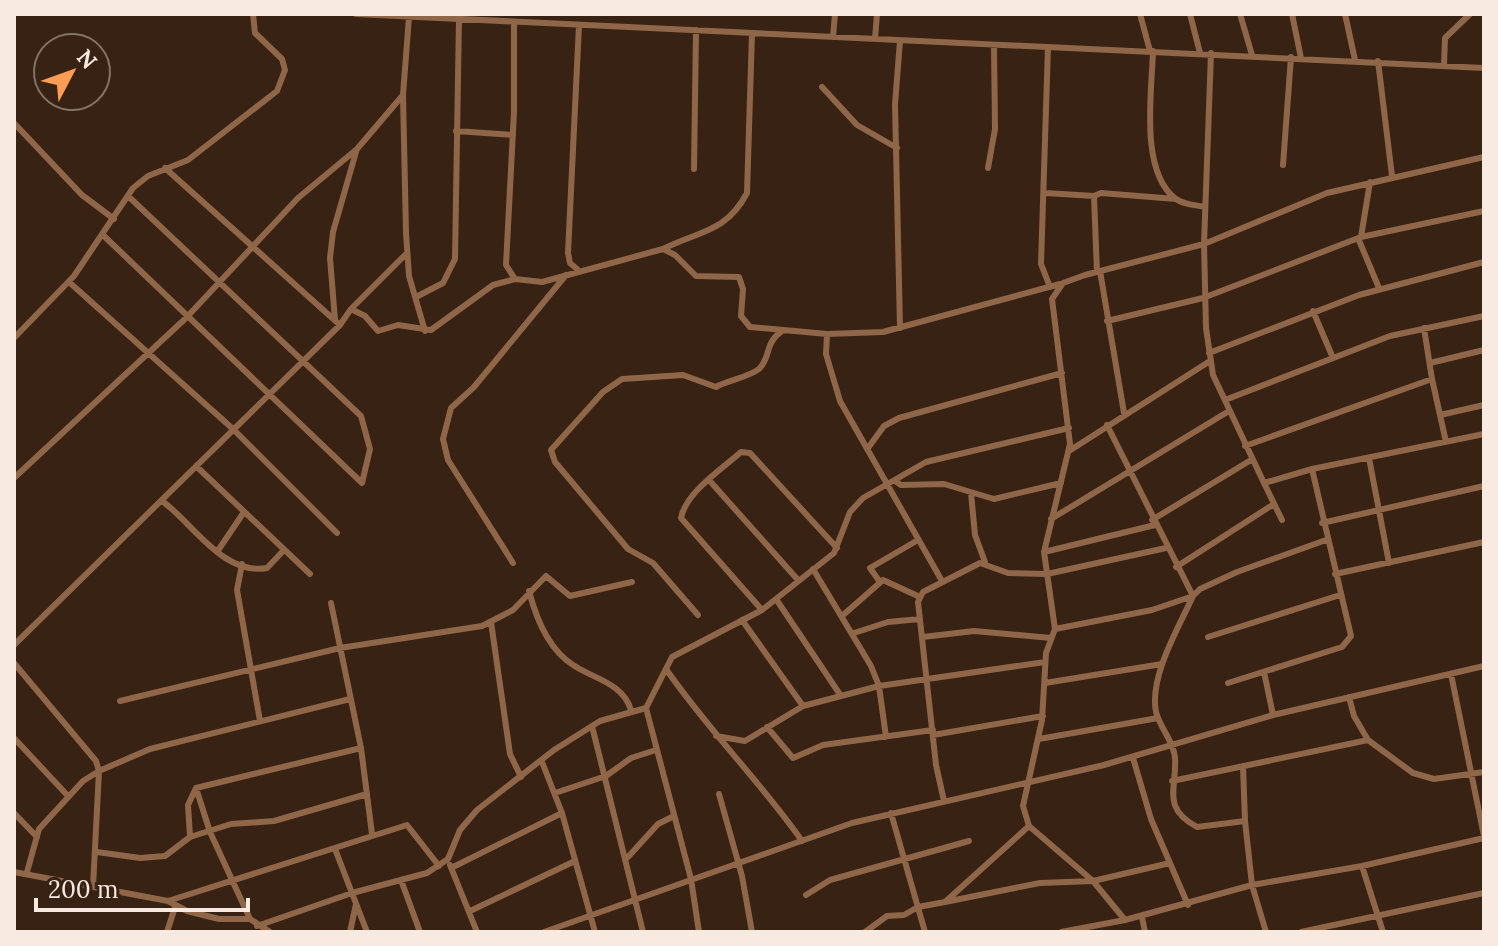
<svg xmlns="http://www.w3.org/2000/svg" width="1498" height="946" viewBox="0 0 1498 946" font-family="Lora,serif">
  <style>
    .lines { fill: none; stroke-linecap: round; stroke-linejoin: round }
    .minor { stroke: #906649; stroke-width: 6 }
  </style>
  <rect width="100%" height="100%" fill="#372213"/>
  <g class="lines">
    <!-- minor -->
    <path class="minor" d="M356,14L1484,68
      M1140,14L1150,51
      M1190,14L1200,53
      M1240,14L1252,55
      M1292,14L1301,58
      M1345,14L1355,60
      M409,17L403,95L406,233L409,276L425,331
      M514,22V112L506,265L515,279L542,282L663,249L675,255L696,276L739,277L743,289L741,316L750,327L827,334L883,332L1060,284
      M833,37L835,14
      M875,39L877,14
      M1048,47L1041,264L1050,287
      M1153,51C1152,90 1139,172 1176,199C1184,205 1196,205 1205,207
      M1211,53L1204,244L1206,328L1213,375L1264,483L1312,469L1351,636L1342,647L1228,683
      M1378,61L1392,176
      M1444,65L1445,38L1470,14
      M822,87L857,125L897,148
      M14,123L82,195L114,219
      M456,131L513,135
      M1484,157L1327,193L1204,244L1085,275L1063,283L1052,299L1070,444L1044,552L1055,629L1046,653L1042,720L1023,806L1029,826L1093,881L1125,920L1252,885L1362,866L1484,838
      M1283,165L1291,57
      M165,168L340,325L351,309L407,253
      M988,168L995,129L994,45
      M694,169L696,30
      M1045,193L1094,196
      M104,236L362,483L370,449L361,416L128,196
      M1361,237L1484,211
      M1358,238L1379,288
      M663,249C698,231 726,233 747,193L752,33
      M577,269L570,263L568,253L579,25
      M1100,271L1124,413
      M1097,272L1094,196L1101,193L1176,199
      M69,282L233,429L337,533
      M416,297L443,283L455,259L459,18
      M351,309L365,316L378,331L398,325L431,330L493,285L515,279
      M1313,311L1333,358
      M335,320L330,258L333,232L356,152
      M1107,321L1203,298L1361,237L1370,182
      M900,328L895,104L900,41
      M827,334L826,354L840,401L942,581
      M14,338L74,276L133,188L148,176L188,160L277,91L285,70L282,59L255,33L253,14
      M1209,353L1359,295L1484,262
      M1430,363L1484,350
      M1432,379L1446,442
      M1225,400L1390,336L1484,316
      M1440,415L1484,405
      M1107,425L1193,596C1178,629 1149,677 1156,712C1160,728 1174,742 1175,758C1177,789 1161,807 1197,827L1245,821L1252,885L1266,932
      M1245,446L1432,379L1424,328
      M868,448L884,426L899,418L1062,373
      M1069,451L1210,361
      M1369,458L1389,563
      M196,466L310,574
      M1312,469L1484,434
      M14,478L186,318L298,198L357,149L403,95
      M709,480L798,580
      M895,481L901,485L944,484L994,499L1061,483
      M1264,483L1282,520
      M971,493L975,535L985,562
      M162,501C193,523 223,576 267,568L284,550
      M1051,519L1229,411
      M1152,520L1251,460
      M1322,523L1484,486
      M217,552L244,512
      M1044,552L1155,525
      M513,563L448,460L443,439L451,408L474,387L566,275
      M242,564L237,590L260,721
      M1176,567L1274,504
      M813,569L871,666L879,686L886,737
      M1335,574L1484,542
      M880,582L870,568L918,540
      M529,591C536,618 548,649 573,665C594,679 623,683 631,710
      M776,599L841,696
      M331,603L361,748L372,834
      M762,610L681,518C686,492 722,469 741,452L750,453L837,548
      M698,615L653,563L628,549L555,462L551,450L603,392L622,379L683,375L716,387C729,380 749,377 759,369C771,358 764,343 782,331
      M842,616L883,580L920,597
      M742,620L803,706
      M491,622L510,754L521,777
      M1055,629L1152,610L1193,596L1200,589L1237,572L1326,540
      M854,633L888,622L920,619
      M923,637L974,631L1051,638
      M1208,637L1340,595
      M14,645L340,325
      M14,663L96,761L99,771L93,887
      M666,669C708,730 760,781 802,841
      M1264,672L1273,715
      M1451,674L1484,836
      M1045,683L1162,664
      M1349,697L1354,716L1368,740L1413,773L1434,779L1484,772
      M120,701L340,648L482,626L513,610L546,576L570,596L632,582
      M592,726L643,932
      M767,727L793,758L823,745L933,730
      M933,735L1043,716
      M716,736L745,741L803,706L879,686L1045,662
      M14,738L68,796
      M1039,739L1158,718
      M1133,758L1151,819L1188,905
      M542,762L562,813L595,932
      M1243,766L1245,821
      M1172,781L1368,740
      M196,788L210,832L250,919
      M555,793L606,776L631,758L656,750
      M719,794L742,876L752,932
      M944,801L936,765L918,602L923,592L980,563L1008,573L1047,574L1166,548
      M14,813L37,837
      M891,813L925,932
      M190,837L188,805L196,788L361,748
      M335,849L367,932
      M97,852L140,858L165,856L190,837L231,824L274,821L367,794
      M628,857L658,824L672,817
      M450,865L477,932
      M1362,866L1383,932
      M451,868L562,813
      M14,872L168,901L187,911L219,919H250L270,932
      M27,872L39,829L83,781L99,771L150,749L350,699
      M401,880L420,932
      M806,895L830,880L969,841
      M168,901L407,825L439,866
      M945,902L1040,883L1093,881L1170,863
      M470,911L575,861
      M1142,917L1145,932
      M257,926L352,893L427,873L448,859L460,830L477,810L554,750L600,721L646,708
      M167,932L175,907
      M350,932L356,904
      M544,932L852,823L1104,765L1273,715L1484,666
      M699,932L691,879L646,708L672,657L762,610L834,553L850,512L863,498L926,462L1069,428
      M865,932L887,916L904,915L918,907L945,902L1029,826
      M1061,932L1125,920
      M1301,932L1484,893"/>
  </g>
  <!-- border -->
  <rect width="1498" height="946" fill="none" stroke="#f8eae0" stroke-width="32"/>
  <!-- north arrow -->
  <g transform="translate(72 72) rotate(49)"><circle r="38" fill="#372213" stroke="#847265" stroke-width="2"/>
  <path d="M0-6L14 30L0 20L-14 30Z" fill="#fd9d55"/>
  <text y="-12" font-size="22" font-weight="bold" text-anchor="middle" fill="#f8eae0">N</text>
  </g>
  <!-- scale -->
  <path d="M36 898v12h212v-12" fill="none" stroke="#f8eae0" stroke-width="4"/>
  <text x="48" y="898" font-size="24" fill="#f8eae0" stroke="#372213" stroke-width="6" paint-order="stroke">200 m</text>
</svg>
